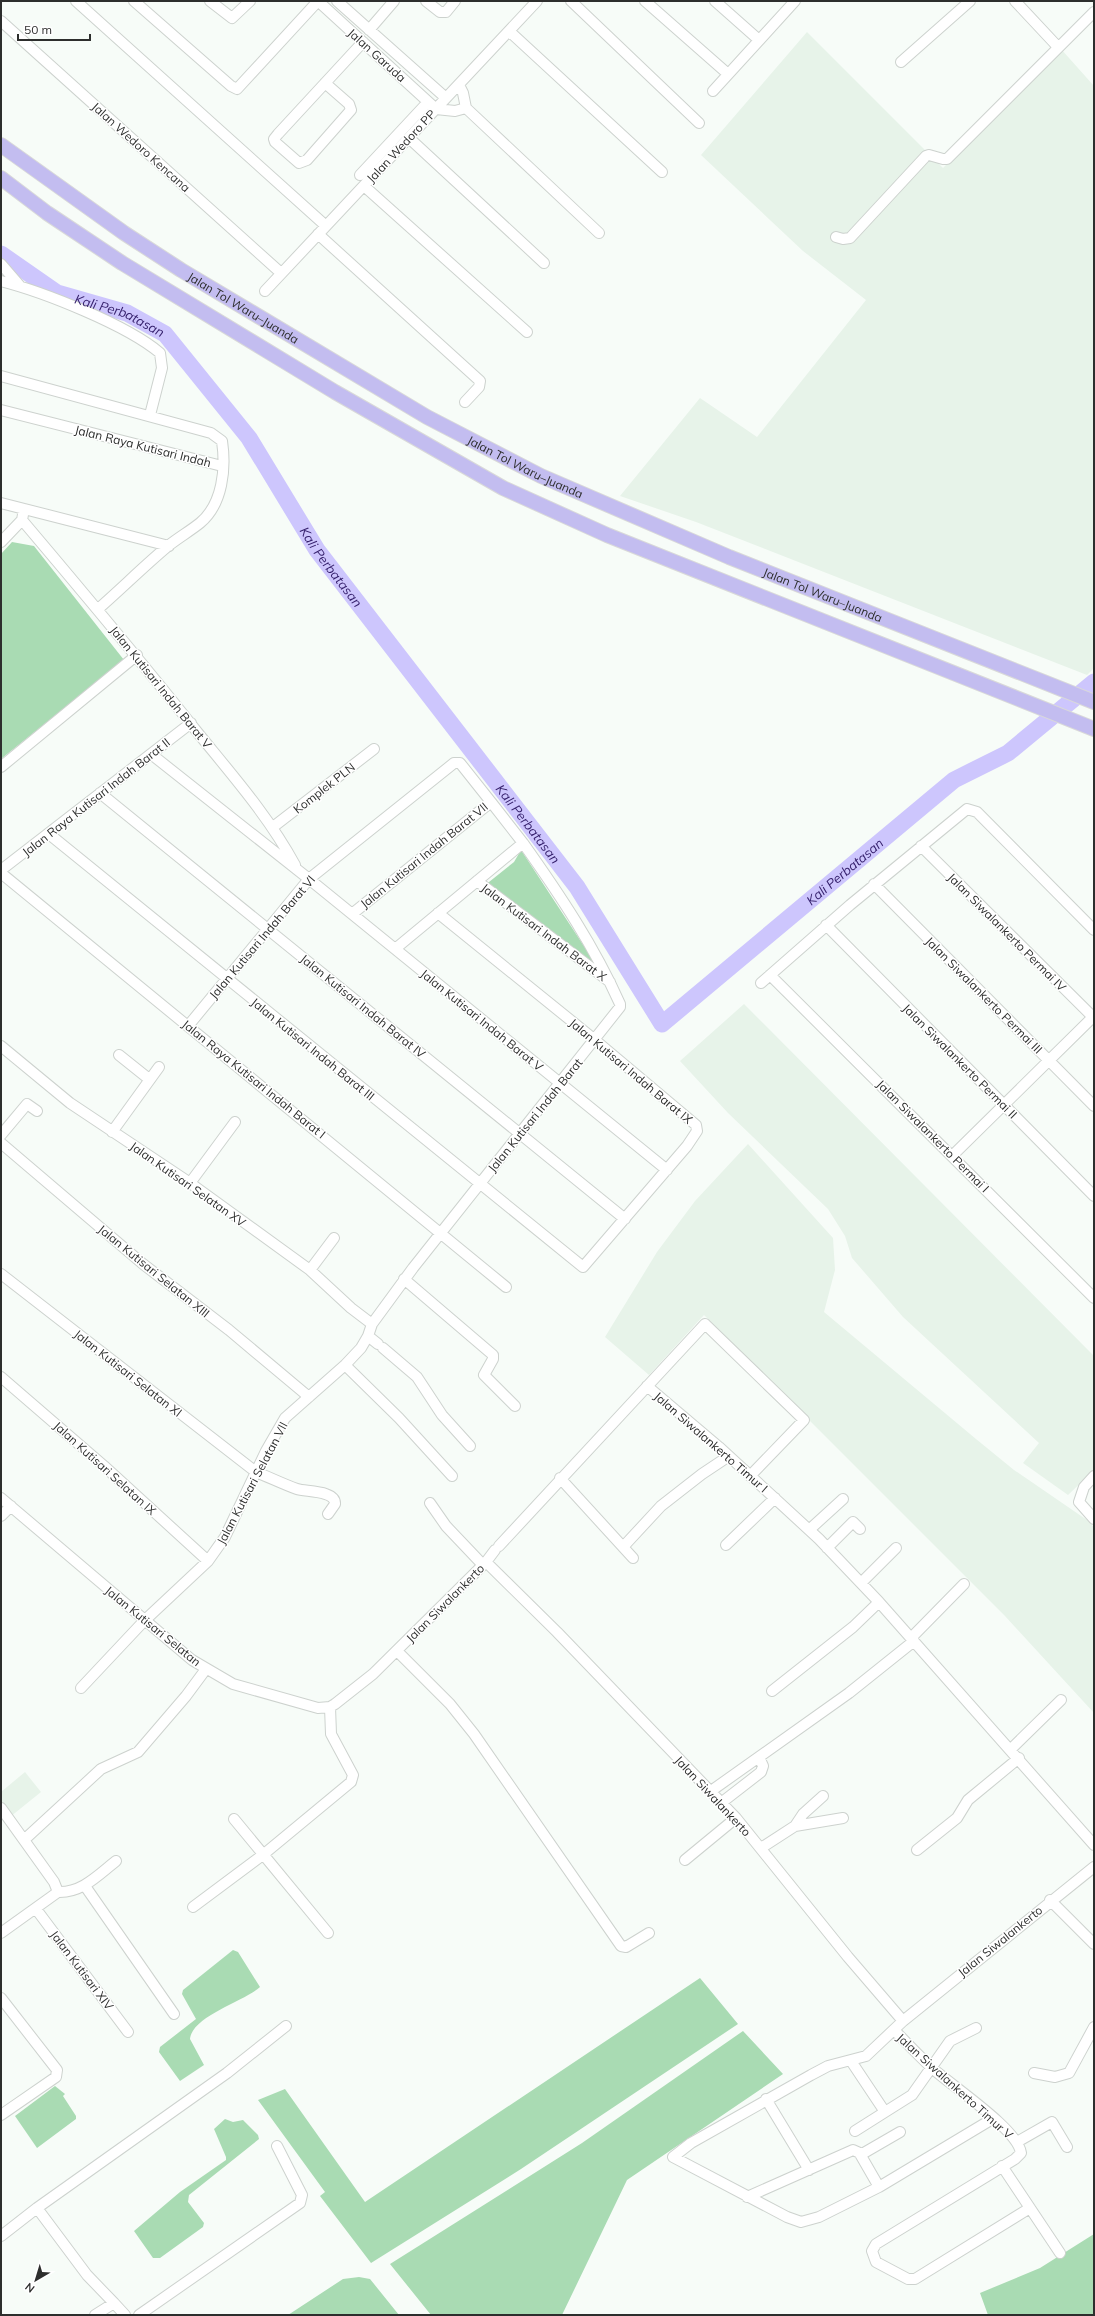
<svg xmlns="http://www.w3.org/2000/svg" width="1095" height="2316" viewBox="0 0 1095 2316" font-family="Mulish,sans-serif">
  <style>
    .built { fill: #e7f3e9 }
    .green { fill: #a9dbb3 }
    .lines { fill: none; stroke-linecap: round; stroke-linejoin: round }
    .river { stroke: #cdc6fd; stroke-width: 17 }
    .minor-casing { stroke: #cdd2ce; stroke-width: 12 }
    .highway-casing { stroke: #d9d9d9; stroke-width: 16 }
    .minor { stroke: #fff; stroke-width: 10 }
    .highway { stroke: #c3bdf0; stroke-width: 14 }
    .labels { text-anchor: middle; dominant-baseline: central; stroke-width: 3; stroke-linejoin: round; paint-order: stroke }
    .street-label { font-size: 12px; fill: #2d2e2d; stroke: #fff }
    .water-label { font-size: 13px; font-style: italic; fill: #36216d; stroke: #fff }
  </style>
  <rect width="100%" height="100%" fill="#f7fcf8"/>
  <!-- built -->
  <path class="built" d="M807,32L943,168L1061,49L1094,86V668L1087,675L696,522L620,496L700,398L757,437L866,300L803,251L701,155Z
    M744,1004L1094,1356V1470L1068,1495L1023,1463L1039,1443L903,1317L852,1258L845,1236L828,1209L728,1113L680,1061Z
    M748,1144L833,1238L835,1270L824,1312L976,1439L1014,1470L1087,1520L1094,1527V1713L1005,1616L704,1315L649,1375L605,1337L657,1252L695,1201Z
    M25,1772L41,1792L10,1817L1,1805V1792Z"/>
  <!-- green -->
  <path class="green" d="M12,542L34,546L124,660L1,759V554Z
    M521,850L599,969L484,886L514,862Z
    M233,1950L238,1952L260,1987C245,2001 192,2016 190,2039L204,2065L180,2081L159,2052L160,2047L196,2019L182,1994L183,1990Z
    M700,1978L738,2024L521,2169L371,2263L320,2196L325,2192L258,2100L285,2089L365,2202Z
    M743,2031L783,2074L627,2180L562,2315H431L390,2264L582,2143Z
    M55,2086L65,2094L63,2096L76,2116V2119L37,2148L15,2116Z
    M225,2119L233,2122L243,2120L258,2135L259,2139L189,2195L188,2202L204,2223L203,2227L160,2258H153L134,2231L180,2192L226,2160V2157L214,2129Z
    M1094,2234V2315H988L980,2293L1040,2268Z
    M359,2277L370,2279L399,2315H288L343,2279Z"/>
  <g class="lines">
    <!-- river -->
    <path class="river" id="s1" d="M1,254L57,293L127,313L165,334L249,438L317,550L577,887L662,1024L954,780L1008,753L1094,682"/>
    <defs>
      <path id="minor" d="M76,1L326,226
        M134,1L231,86L237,89L318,1
        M210,1L232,18L250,1
        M318,1L436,109L455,111L466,108
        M337,1L446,98
        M426,1L440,12H446L455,1
        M571,1L699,123
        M645,1L728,74
        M715,1L759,40
        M1015,1L1058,47
        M1,21L281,273
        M369,30L394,1
        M509,31L662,172
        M901,62L970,1
        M325,83L349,104L351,110L307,160L299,163L275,142L274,139L278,134L363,42
        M459,85L463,93L466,108L599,233
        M713,91L795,1
        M409,138L544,263
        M360,175L428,102
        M364,186L527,332
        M318,234L480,381L479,387L465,402
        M836,237L843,239L850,238L926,156L929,155L943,159H947L1094,12
        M1,264L20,286
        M1,281C44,292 127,325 160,353L162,368L150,415
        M265,291L537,1
        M1,376L211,433L222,441C226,468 223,504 200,523C190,531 178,538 168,546C144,566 121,589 98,609
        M1,410L222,466
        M1,503L169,546
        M24,509L22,520C82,591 141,661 198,733C233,776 269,817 295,865
        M1,542L22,520
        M151,754L309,879L667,1170
        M1,767L137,655
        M100,793L625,1219
        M273,827L374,749
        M49,834L583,1267L687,1146L697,1131L696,1125L595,1040L438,913
        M921,846L1094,1018
        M1,870L191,723
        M1,873L506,1287
        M477,881L610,982
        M874,884L1094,1106
        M826,925L1094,1196
        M395,949L523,843L491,802
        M770,975L1094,1298
        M761,983L850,905L967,809L977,812L1094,930
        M188,1026L309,879L454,763H460L491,802L352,914
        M1,1046L70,1103L190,1183L310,1270L351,1308L372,1324
        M119,1055L149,1079
        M112,1132L159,1067
        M1,1135L27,1104L37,1111
        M1,1143L143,1264L229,1330L309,1397
        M953,1155L1094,1016
        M190,1183L235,1122
        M310,1270L334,1238
        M1,1274L256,1472C269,1477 283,1484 297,1489C305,1492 336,1490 335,1504L328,1514
        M404,1279L493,1355V1359L484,1375L515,1406
        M368,1336L378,1344
        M383,1348L417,1377L442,1415L470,1446
        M345,1365L399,1418L452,1476
        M1,1377L104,1466L208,1561
        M647,1386L719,1447L819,1539L879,1602L1094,1845
        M1094,1476L1084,1487L1079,1502L1094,1519
        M560,1478L633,1558
        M1,1498L192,1660L233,1684L318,1708L330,1707L335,1704L373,1674L486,1562L557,1632L736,1818L848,1957L903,2021
        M430,1503L446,1526L483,1565
        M1,1516L11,1506
        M809,1530L843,1499
        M726,1545L775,1498
        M499,1546L705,1324L804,1420L750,1476
        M623,1547L661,1506L702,1474L729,1456
        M827,1548L853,1522L860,1529
        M486,1562L495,1550
        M861,1583L896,1548
        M911,1638L964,1584
        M397,1651L450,1704L474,1734L621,1946L626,1947L649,1933
        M81,1688L144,1621L208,1561L225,1537L266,1451L285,1418L345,1365L361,1348L368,1336L372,1324L413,1268L620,1007V1004C594,946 560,895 523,843
        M772,1691L853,1627L879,1602
        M1011,1749L1061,1700
        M711,1791L849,1693L914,1641
        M721,1803L761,1772L763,1766L759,1757
        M1,1808L54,1882L58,1892
        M234,1819L328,1933
        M795,1826L803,1814L823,1796
        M24,1840L101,1769L138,1752L186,1696L206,1669
        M761,1848L795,1826L843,1818
        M917,1850L957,1818L968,1800L1019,1758
        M685,1860L736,1818
        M85,1886L174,2014
        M58,1892C82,1893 98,1875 116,1861
        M1050,1900L1094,1944
        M193,1907L264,1854L351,1782L353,1775L331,1734L330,1707
        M36,1909L128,2032
        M1,1933L58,1892
        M1,1998L57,2070L56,2077L1,2115
        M894,2030C906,2042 918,2055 931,2067C950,2085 1018,2129 1021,2153L1015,2159L876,2244L872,2251L876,2262L908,2279H915L1030,2208
        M851,2061L885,2112L912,2095L950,2041L976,2028
        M1034,2073L1055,2077L1069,2073L1094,2027
        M766,2099L809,2170
        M994,2118L879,2187L819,2217L801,2222L787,2217L673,2157L691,2143L811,2075L828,2066L866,2056L903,2021L1094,1867
        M855,2131L885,2112
        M1017,2142L1052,2122L1067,2147
        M860,2154L879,2187
        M1002,2166L1060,2253
        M747,2197L853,2150L862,2154L900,2132
        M37,2208L87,2275L114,2303
        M1,2236L37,2208L227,2073L286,2026
        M95,2315L114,2303L125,2315
        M139,2315L300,2203L302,2195L277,2146"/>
      <g id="highway">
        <path id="s2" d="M1,145L124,233L181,270L427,417L541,476L729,557L1094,702"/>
        <path d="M1,178L47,213L122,263L335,392L503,488L607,535L1094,729"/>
      </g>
    </defs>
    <!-- minor casing -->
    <use href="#minor" class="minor-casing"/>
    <!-- highway casing -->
    <use href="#highway" class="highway-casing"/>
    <!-- minor -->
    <use href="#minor" class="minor"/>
    <!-- highway -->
    <use href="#highway" class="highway"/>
  </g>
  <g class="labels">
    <!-- street labels -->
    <g class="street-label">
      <text transform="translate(377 55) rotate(42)">Jalan Garuda</text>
      <text transform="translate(401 146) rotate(-47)">Jalan Wedoro PP</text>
      <text transform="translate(141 147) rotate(42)">Jalan Wedoro Kencana</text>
      <text stroke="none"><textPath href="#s2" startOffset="292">Jalan Tol Waru–Juanda</textPath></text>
      <text transform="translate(143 446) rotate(14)">Jalan Raya Kutisari Indah</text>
      <text stroke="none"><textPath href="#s2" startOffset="616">Jalan Tol Waru–Juanda</textPath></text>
      <text stroke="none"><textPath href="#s2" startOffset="940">Jalan Tol Waru–Juanda</textPath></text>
      <text transform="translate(161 687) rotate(51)">Jalan Kutisari Indah Barat V</text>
      <text transform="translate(324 788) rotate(-38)">Komplek PLN</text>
      <text transform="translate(96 797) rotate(-38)">Jalan Raya Kutisari Indah Barat II</text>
      <text transform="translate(424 855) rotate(-39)">Jalan Kutisari Indah Barat VII</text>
      <text transform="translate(544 932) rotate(37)">Jalan Kutisari Indah Barat X</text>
      <text transform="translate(1007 932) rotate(45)">Jalan Siwalankerto Permai IV</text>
      <text transform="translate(262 937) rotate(-50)">Jalan Kutisari Indah Barat VI</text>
      <text transform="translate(984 995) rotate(45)">Jalan Siwalankerto Permai III</text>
      <text transform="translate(363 1006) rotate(39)">Jalan Kutisari Indah Barat IV</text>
      <text transform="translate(482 1020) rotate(39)">Jalan Kutisari Indah Barat V</text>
      <text transform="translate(313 1049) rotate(39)">Jalan Kutisari Indah Barat III</text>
      <text transform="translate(960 1061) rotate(45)">Jalan Siwalankerto Permai II</text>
      <text transform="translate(631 1071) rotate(40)">Jalan Kutisari Indah Barat IX</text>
      <text transform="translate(254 1079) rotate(39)">Jalan Raya Kutisari Indah Barat I</text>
      <text transform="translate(535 1115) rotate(-51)">Jalan Kutisari Indah Barat</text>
      <text transform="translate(933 1136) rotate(45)">Jalan Siwalankerto Permai I</text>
      <text transform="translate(188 1184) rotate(35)">Jalan Kutisari Selatan XV</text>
      <text transform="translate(154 1271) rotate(39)">Jalan Kutisari Selatan XIII</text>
      <text transform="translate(128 1373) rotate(38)">Jalan Kutisari Selatan XI</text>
      <text transform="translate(711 1442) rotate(41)">Jalan Siwalankerto Timur I</text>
      <text transform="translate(105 1468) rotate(42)">Jalan Kutisari Selatan IX</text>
      <text transform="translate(252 1483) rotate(-62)">Jalan Kutisari Selatan VII</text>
      <text transform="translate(445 1603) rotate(-45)">Jalan Siwalankerto</text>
      <text transform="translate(153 1626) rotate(39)">Jalan Kutisari Selatan</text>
      <text transform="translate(713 1796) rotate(47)">Jalan Siwalankerto</text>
      <text transform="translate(1000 1941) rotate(-39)">Jalan Siwalankerto</text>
      <text transform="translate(82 1970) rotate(53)">Jalan Kutisari XIV</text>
      <text transform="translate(955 2086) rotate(42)">Jalan Siwalankerto Timur V</text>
    </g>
    <!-- water labels -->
    <g class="water-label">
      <text stroke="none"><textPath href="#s1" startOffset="135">Kali Perbatasan</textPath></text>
      <text stroke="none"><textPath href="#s1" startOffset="471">Kali Perbatasan</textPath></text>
      <text stroke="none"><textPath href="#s1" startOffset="795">Kali Perbatasan</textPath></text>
      <text stroke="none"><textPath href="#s1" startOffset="1274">Kali Perbatasan</textPath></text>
    </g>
  </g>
  <!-- border -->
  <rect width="1095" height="2316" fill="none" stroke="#2d2e2d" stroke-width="4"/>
  <!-- north arrow -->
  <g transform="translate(36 2280) rotate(218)" stroke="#ffffff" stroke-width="3" paint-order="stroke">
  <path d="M0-3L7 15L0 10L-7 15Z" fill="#2d2e2d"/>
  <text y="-6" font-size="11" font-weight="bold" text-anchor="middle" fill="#2d2e2d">N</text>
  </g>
  <!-- scale -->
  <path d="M18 34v6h72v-6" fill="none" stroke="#2d2e2d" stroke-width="2"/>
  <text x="24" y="34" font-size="12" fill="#2d2e2d" stroke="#ffffff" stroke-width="3" paint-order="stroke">50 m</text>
</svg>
